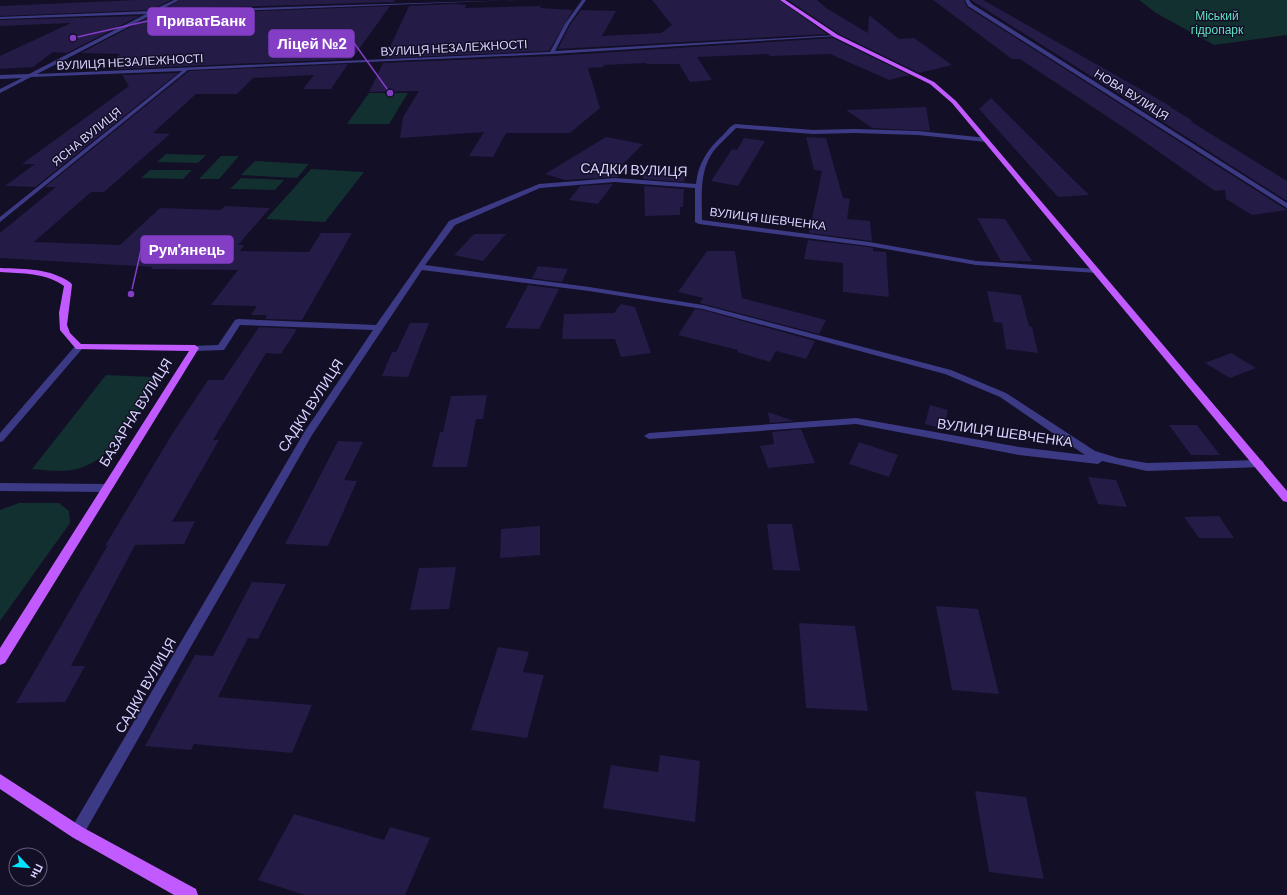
<svg xmlns="http://www.w3.org/2000/svg" width="1287" height="895" viewBox="0 0 1287 895" font-family="Barlow,sans-serif">
  <style>
    .green { fill: #12302f }
    .building { fill: #241b47 }
    .lines { fill: none; stroke-linecap: round; stroke-linejoin: round }
    .minor { fill: #3d3a85; fill-rule: evenodd }
    .major { fill: #c25bff; fill-rule: evenodd }
    .labels { text-anchor: middle; dominant-baseline: central; stroke-width: 3; stroke-linejoin: round; paint-order: stroke }
    .far-park-label { font-size: 12px; fill: #5fe0c0; stroke: #130f26 }
    .far-street-label { font-size: 12px; fill: #d9d4ff; stroke: #130f26 }
    .street-label { font-size: 14px; fill: #d9d4ff; stroke: #130f26 }
    .leader { fill: none; stroke: #843dc5; stroke-width: 1.5 }
    .callout-dot { fill: #843dc5; stroke: #130f26; stroke-width: 1.5 }
    .callout { fill: #843dc5; stroke: #843dc5; stroke-width: 1.5 }
    .callout-label { font-size: 15px; text-anchor: middle; font-weight: bold; fill: #fff }
  </style>
  <rect width="100%" height="100%" fill="#130f26"/>
  <!-- green -->
  <path class="green" d="M1139,0H1287V35L1214,45L1156,13Z
    M369,93H408L389,124H347Z
    M166,154L206,155L198,163L157,162Z
    M221,156H239L219,179H199Z
    M255,161L309,164L297,178L241,175Z
    M311,169L364,172L325,222L266,219Z
    M150,170H192L183,179L141,178Z
    M241,178L284,180L275,190L230,189Z
    M106,375L152,377L155,381L152,390C131,420 111,464 72,470C59,472 45,470 32,469Z
    M19,503H59L69,511L70,523L0,621V510Z"/>
  <!-- building -->
  <path class="building" d="M136,0H171L151,10L0,16V6Z
    M180,0H395L393,2L165,9Z
    M652,0H779L827,34L558,49L570,25L581,10L616,11L602,36L661,33L672,25Z
    M788,0H817L826,8L868,33L869,15L899,39L914,38L952,65L919,73L839,34Z
    M933,0H964L967,7L1287,210L1252,215L1226,199L1225,190L1215,191L1129,131L1020,59H1012Z
    M971,0H983L1172,107H1170L1193,121H1190L1287,181V201Z
    M454,4L466,5L465,8L541,6L540,8L573,10L549,51L385,58L409,6Z
    M390,6L352,59L118,69L112,60L121,54L81,53L153,15Z
    M139,16L67,53L53,52L33,67L0,69V56L71,23L0,26V20Z
    M833,38L909,75L889,80L830,54L770,56L768,54L697,57L712,80L690,82L679,64H647L646,63L603,65L604,67L588,68L600,108L570,133H506L493,157L469,156L484,132L400,138L403,117L419,91L369,92L383,63L552,56Z
    M348,64L331,89H303L314,75L253,78L237,94H196L153,133L170,134L104,192H91L34,242L120,245L160,208L221,210L225,206L270,208L238,245H244L240,251L309,252L321,233H352L302,320L265,319L267,315H251L257,306L211,305L238,270L151,269L153,267L0,258V233L56,187H45L189,71Z
    M178,73L35,187L5,186L35,164H22L129,86L122,75Z
    M991,98L1089,195L1058,197L979,109Z
    M926,107L930,131L872,128L846,110Z
    M606,137L643,144L616,171H622L618,177L565,180L545,174Z
    M806,137L826,138L843,198L850,199L847,219L870,221L872,241L809,233L822,171L814,170Z
    M744,138L765,141L738,186L711,181L732,149L737,150Z
    M643,171L685,173L684,182L643,179Z
    M613,184L598,204L569,200L580,186Z
    M644,186L684,189L683,207H680V215L645,216Z
    M977,218L1005,219L1032,261H1001Z
    M474,234H506L483,261L454,255Z
    M808,240L869,247L873,248V251L886,252L889,297L843,292V263L804,259Z
    M707,251H735L742,298L826,320L819,334L700,303L703,298L678,292Z
    M538,266L568,269L562,282L532,278Z
    M528,285L559,289L539,329L505,328Z
    M987,291L1021,295L1029,326L1032,327L1038,353L1006,349L1002,323L994,322Z
    M621,304L635,307L651,353L621,357L615,339H562L564,314L614,313Z
    M695,309L703,310L815,341L806,359L776,351L770,362L737,352L738,350L678,335Z
    M410,323H429L408,377L382,376L392,352H396Z
    M259,327L297,329L281,354L266,353L213,440H219L172,522L195,521L184,544L135,545L71,666H85L65,702L16,703L108,545L105,546L171,436L208,380H223Z
    M1231,353L1256,368L1230,378L1205,363Z
    M487,395L483,419H476L467,467H432L440,432H443L451,396Z
    M930,405L948,410L944,429L925,424Z
    M768,412L794,421L770,423Z
    M1169,425H1197L1220,455H1191Z
    M801,429L815,463L768,468L760,446L774,444L772,432Z
    M338,441L363,442L344,480L357,481L328,546L285,544Z
    M859,442L898,455L889,477L849,464Z
    M1088,477L1116,480L1127,507L1098,504Z
    M1219,516L1234,538H1199L1184,517Z
    M767,524H792L800,571L773,570Z
    M540,526V555L500,558L501,529Z
    M456,567L449,609L410,610L419,568Z
    M252,582L286,584L258,639L248,638L218,697L312,705L292,753L194,744L191,750L145,746L195,655L213,656Z
    M936,606L978,609L999,694L952,690Z
    M799,623L855,626L868,711L806,708Z
    M498,647L529,652L523,672L544,675L527,738L471,730Z
    M660,755L700,761L695,822L603,808L611,765L658,772Z
    M975,791L1026,797L1044,879L989,872Z
    M294,814L384,840L390,827L430,838L405,895H305L258,880Z"/>
  <g class="lines">
    <!-- minor -->
    <path class="minor" d="M174,0H179L159,11L518,0L153,14L37,74L550,52L565,24L582,0H586L569,24L555,51L836,35L838,36L552,54L188,70L0,222V217L182,71L31,77L0,93V89L22,78L0,79V75L29,74L146,14L0,19V17L151,11Z
      M965,0H969L972,4L1287,203V208L968,6Z
      M735,124L813,130L855,129L918,131L987,138L990,140L987,142L918,135L855,133L813,134L736,128C728,137 717,145 711,155C699,175 702,199 702,220L869,242L976,261L1097,269L1101,271L1097,273L976,265L869,246L699,224L695,222V188L615,182L540,188L455,225L425,265L589,287L703,305L951,370L1006,393L1095,451L1118,458L1147,463L1259,460L1263,461L1264,464L1263,467L1147,471L1102,461L1098,464L1019,455L856,424L649,439L644,436L649,433L856,418L1019,447L1085,455L1000,397L945,374L703,309L589,291L422,270L312,435L82,837L77,840L72,837L69,832L72,827L305,431L373,330L240,325L224,350L195,351L191,348L192,346L218,345L235,320L238,319L376,325L449,221L539,184L615,178L696,184C698,163 708,149 723,135C727,131 730,126 735,124Z
      M79,344L83,347L82,349L3,441L0,442V433L76,345Z
      M0,483L106,484L110,485L111,488L110,491L106,492L0,491Z"/>
    <!-- major -->
    <path class="major" d="M780,0H785L838,35L934,82L956,101L1287,491V502L1283,501L952,103L930,84L834,37Z
      M0,268C25,269 50,268 71,283L72,285L67,325L70,333L81,344L195,345L199,348L5,663L0,665V648L189,351L76,349L60,330L59,313L64,286C45,272 22,274 0,272Z
      M0,774L82,827L196,889L198,895H174L72,837L0,789Z"/>
  </g>
  <g class="labels">
    <!-- far-park labels -->
    <g class="far-park-label">
      <text x="1217" y="15">Міський<tspan x="1217" dy="14">гідропарк</tspan></text>
    </g>
    <!-- far-street labels -->
    <g class="far-street-label">
      <text transform="translate(454 47) rotate(-3)">ВУЛИЦЯ НЕЗАЛЕЖНОСТІ</text>
      <text transform="translate(130 61) rotate(-3)">ВУЛИЦЯ НЕЗАЛЕЖНОСТІ</text>
      <text transform="translate(1132 94) rotate(32)">НОВА ВУЛИЦЯ</text>
      <text transform="translate(86 136) rotate(-39)">ЯСНА ВУЛИЦЯ</text>
      <text transform="translate(768 218) rotate(7)">ВУЛИЦЯ ШЕВЧЕНКА</text>
    </g>
    <!-- street labels -->
    <g class="street-label">
      <text transform="translate(634 169) rotate(2)">САДКИ ВУЛИЦЯ</text>
      <text transform="translate(310 405) rotate(-57)">САДКИ ВУЛИЦЯ</text>
      <text transform="translate(135 412) rotate(-58)">БАЗАРНА ВУЛИЦЯ</text>
      <text transform="translate(1005 432) rotate(8)">ВУЛИЦЯ ШЕВЧЕНКА</text>
      <text transform="translate(145 685) rotate(-60)">САДКИ ВУЛИЦЯ</text>
    </g>
  </g>
  <!-- callouts -->
  <path class="leader" d="M73 38L148 21M390 93L354 43M131 294L141 250"/>
  <g class="callout-dot">
    <circle cx="73" cy="38" r="4"/>
    <circle cx="390" cy="93" r="4"/>
    <circle cx="131" cy="294" r="4"/>
  </g>
  <g class="callout">
    <rect x="148" y="8" width="106" height="27" rx="4"/>
    <rect x="269" y="30" width="85" height="27" rx="4"/>
    <rect x="141" y="236" width="92" height="27" rx="4"/>
  </g>
  <g class="callout-label">
    <text x="201" y="26">ПриватБанк</text>
    <text x="312" y="49">Ліцей №2</text>
    <text x="187" y="255">Рум'янець</text>
  </g>
  <!-- north arrow -->
  <g transform="translate(28 867) rotate(116)"><circle r="19" fill="#130f26" stroke="#625e7d"/>
  <path d="M0-3L7 15L0 10L-7 15Z" fill="#00e5ff"/>
  <text y="-6" font-size="11" font-weight="bold" text-anchor="middle" fill="#d9d4ff">Пн</text>
  </g>
</svg>
